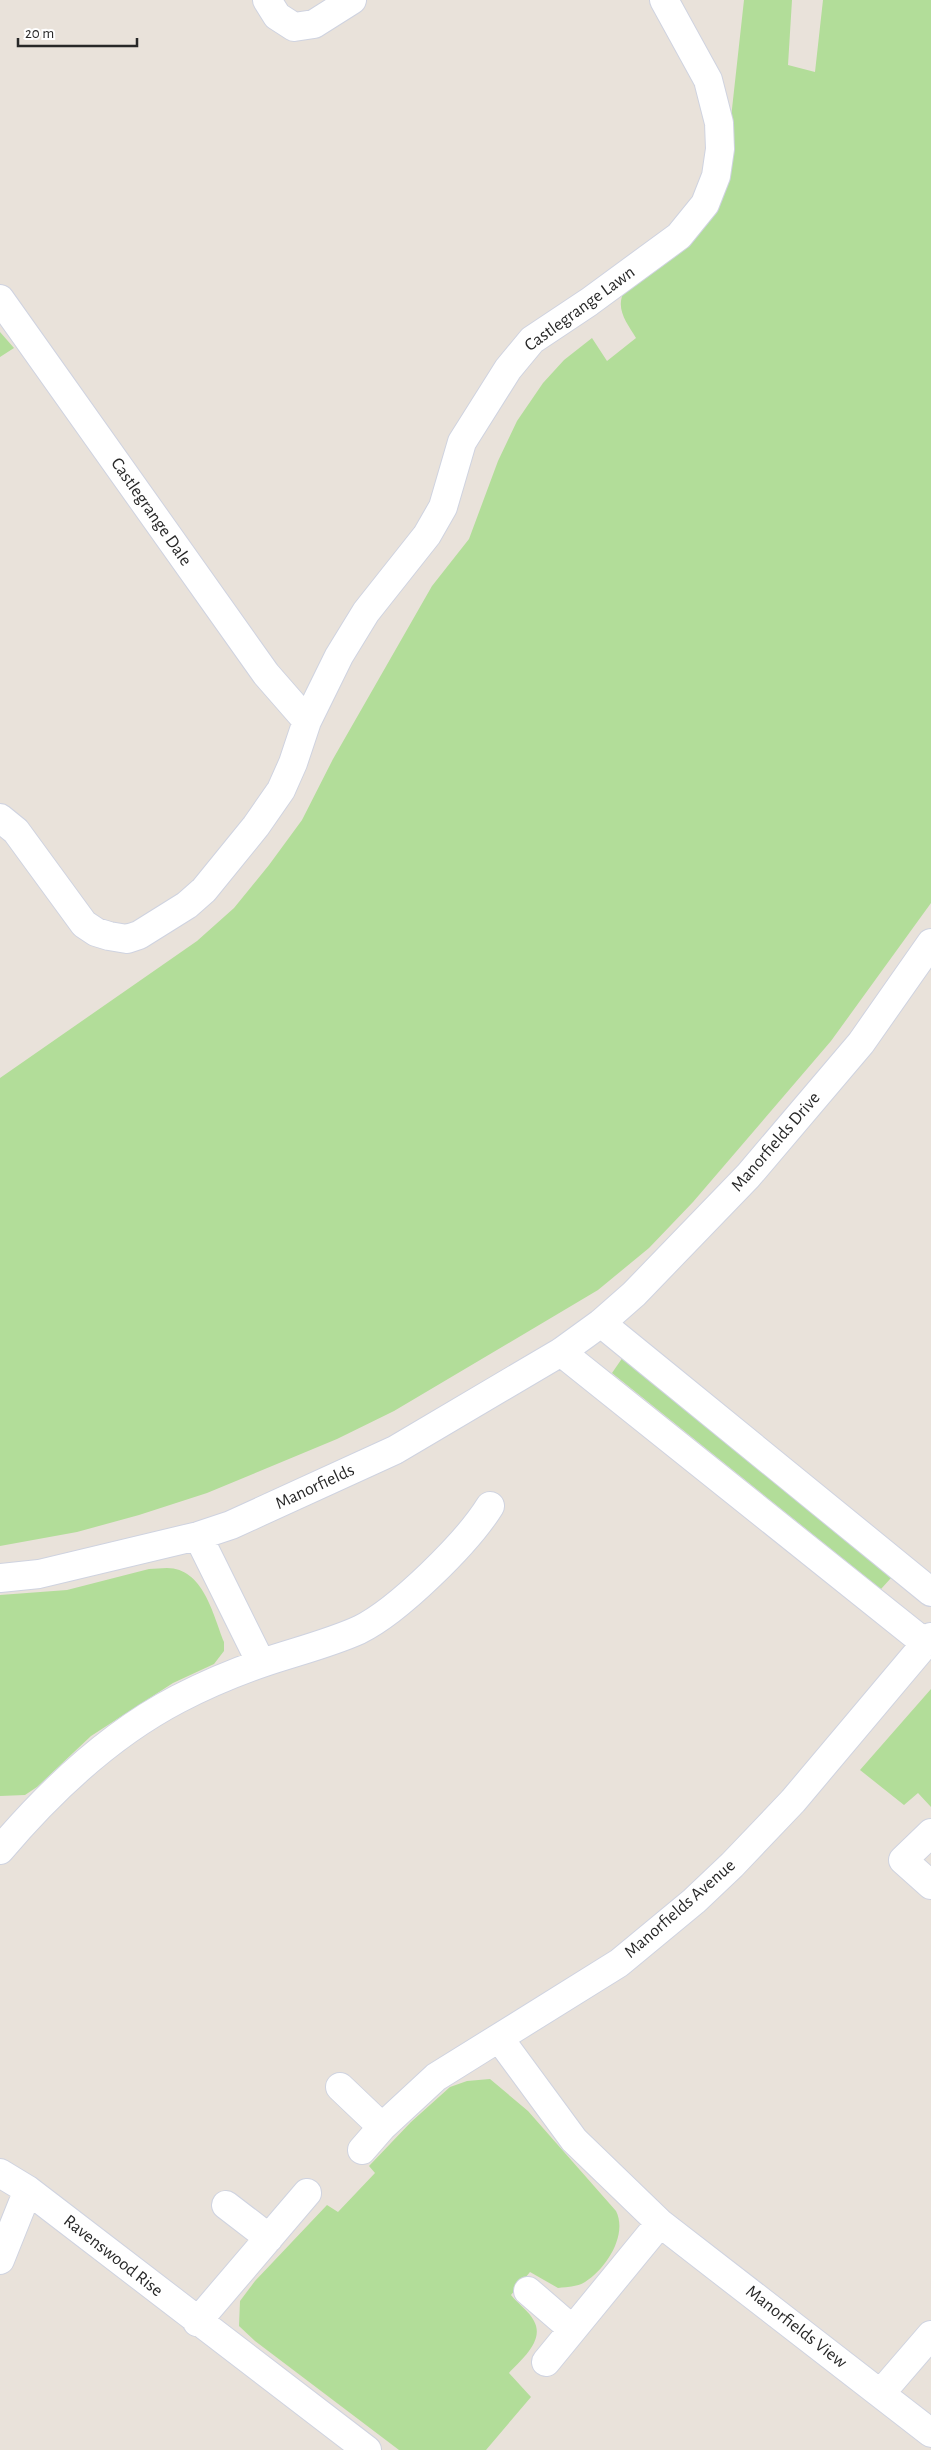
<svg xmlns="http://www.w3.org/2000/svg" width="931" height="2450" viewBox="0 0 931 2450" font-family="'Alegreya Sans',sans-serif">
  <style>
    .green { fill: #b2dd99 }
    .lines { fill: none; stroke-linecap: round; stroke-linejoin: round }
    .street-casing { stroke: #cfd3e0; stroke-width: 30 }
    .street { stroke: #fff; stroke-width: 28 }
    .labels { text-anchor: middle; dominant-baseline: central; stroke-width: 4.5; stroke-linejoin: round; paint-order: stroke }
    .street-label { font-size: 18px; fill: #282828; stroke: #fff }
  </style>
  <rect width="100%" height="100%" fill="#e9e2da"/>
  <!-- green -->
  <path class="green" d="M744,0H792L788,65L815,72L823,0H931V903L831,1041L693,1202L649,1248L598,1290L394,1411L337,1439L207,1493L139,1515L77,1532L0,1546V1078L197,941L234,908L269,865L302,820L333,759L432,586L469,539L498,461L517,421L543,383L564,360L592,338L607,361L636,338C627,323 614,308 625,290L683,246L730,127Z
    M0,332L14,348L0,357Z
    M623,1357L891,1578L881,1589L612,1373Z
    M167,1568C203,1568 213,1614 224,1642V1651L214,1664L173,1683L91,1736L37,1787L25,1795L0,1796V1595L67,1590L149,1569Z
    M931,1689V1807L918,1793L904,1805L860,1770Z
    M490,2079L528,2111L616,2211C628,2235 606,2269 585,2282C577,2287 566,2287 558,2288L530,2272L511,2295C517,2303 529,2311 534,2321C545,2341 521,2360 509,2373L531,2397L486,2450H399L255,2341L239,2326L240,2301L255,2281L327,2205L338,2212L375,2173L369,2166L411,2122L450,2087L467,2081Z"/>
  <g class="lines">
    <defs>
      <path id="street" d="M267,0L277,16L294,27L314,24L352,0
        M0,299L266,674L307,721
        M0,818L16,831L84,924L96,932L109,936L127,939L139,935L187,905L204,890L256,826L281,790L293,763L307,721L339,656L366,612L427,535L443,507L462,442L508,369L532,340L589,302L679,236L705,204L716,176L720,149L719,123L708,80L664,0
        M601,1323L931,1592
        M561,1352L925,1643
        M198,1536L261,1663
        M0,1578L39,1574L198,1536L231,1525L395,1450L561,1352L601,1323L634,1294L748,1176L861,1043L931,943
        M931,1833L903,1860L931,1885
        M0,1850C50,1791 109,1735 178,1699C205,1685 233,1673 262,1663C294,1652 328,1644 359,1630C398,1611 467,1543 490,1506
        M499,2038L574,2140L660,2223L931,2433
        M340,2087L382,2127
        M362,2150L382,2127L436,2077L619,1963L694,1901L732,1865L793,1801L931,1637
        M0,2173L28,2190L367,2450
        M226,2205L269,2238
        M0,2260L28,2190
        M528,2291L572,2329
        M197,2322L307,2193
        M546,2362L660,2223
        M881,2393L931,2335"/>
    </defs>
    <!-- street casing -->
    <use href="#street" class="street-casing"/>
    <!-- street -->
    <use href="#street" class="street"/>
  </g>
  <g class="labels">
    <!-- street labels -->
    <g class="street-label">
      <text transform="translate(580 309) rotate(-36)">Castlegrange Lawn</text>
      <text transform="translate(151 512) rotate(55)">Castlegrange Dale</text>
      <text transform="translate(776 1142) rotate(-49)">Manorfields Drive</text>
      <text transform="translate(315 1487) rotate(-25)">Manorfields</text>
      <text transform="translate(680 1909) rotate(-41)">Manorfields Avenue</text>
      <text transform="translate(113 2256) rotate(38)">Ravenswood Rise</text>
      <text transform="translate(796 2327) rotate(38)">Manorfields View</text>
    </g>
  </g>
  <!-- scale -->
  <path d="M18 38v8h119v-8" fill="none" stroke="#282828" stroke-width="2.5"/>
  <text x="25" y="38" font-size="15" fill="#282828" stroke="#ffffff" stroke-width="4" paint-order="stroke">20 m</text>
</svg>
